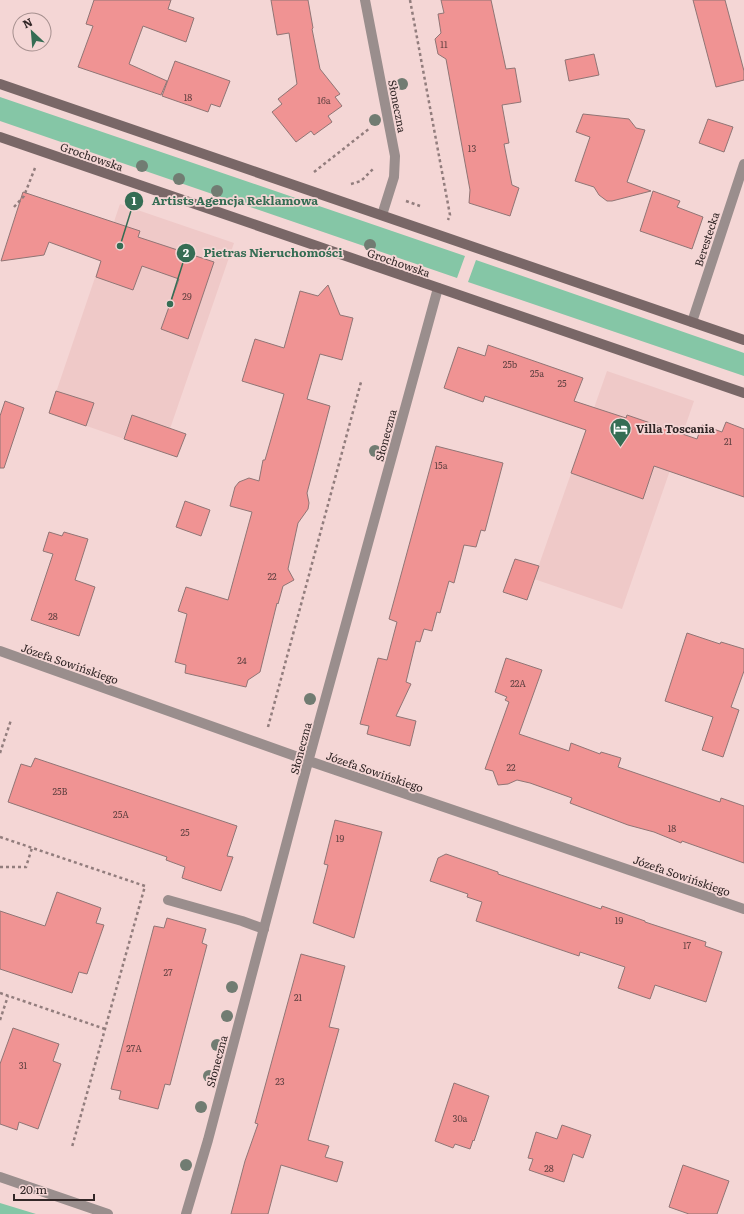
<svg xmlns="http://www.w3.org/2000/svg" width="744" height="1214" viewBox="0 0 744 1214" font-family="Literata,serif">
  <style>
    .built { fill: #efc9c8 }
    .green { fill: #85c6a6 }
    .building { fill: #f09393; stroke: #907575 }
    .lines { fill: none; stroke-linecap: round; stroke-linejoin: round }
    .path { stroke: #927d7d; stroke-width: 2.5; stroke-dasharray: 3 3; stroke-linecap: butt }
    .lane { stroke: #9a8e8d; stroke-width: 10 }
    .street { stroke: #9a8e8d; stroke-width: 10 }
    .secondary { stroke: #796767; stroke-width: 10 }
    .tree { fill: #717c72 }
    .labels { text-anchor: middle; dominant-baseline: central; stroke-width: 3.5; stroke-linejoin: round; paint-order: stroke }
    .number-label { font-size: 9px; fill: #624242 }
    .street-label { font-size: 11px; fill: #322727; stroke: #f4d6d5 }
    .poi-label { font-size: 11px; font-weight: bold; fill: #322727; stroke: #f4d6d5; text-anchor: start }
    .leader { fill: none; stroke: #356d54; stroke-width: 1.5 }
    .callout-dot { fill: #356d54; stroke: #f4d6d5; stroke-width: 1.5 }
    .mark-label { font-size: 12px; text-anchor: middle; font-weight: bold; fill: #fff }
    .callout-label { font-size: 12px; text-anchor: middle; font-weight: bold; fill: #356d54; stroke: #f4d6d5; stroke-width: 3.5; stroke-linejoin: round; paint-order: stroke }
  </style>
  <rect width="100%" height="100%" fill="#f4d6d5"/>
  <!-- built -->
  <path class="built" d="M120,204L234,243L162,452L49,413Z
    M607,371L694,401L622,609L534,579Z"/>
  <!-- green -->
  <path class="green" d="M0,97L465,256L457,278L0,121Z
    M476,260L744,353V376L468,282Z
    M0,1203L36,1214H0Z"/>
  <!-- building -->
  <path class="building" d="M94,0H171L168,9L194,18L186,42L143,26L129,64L167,81L161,95L78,67L93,26L86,24Z
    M271,0H308L313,28L312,29L320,69L340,94L335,97L342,106L328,116L332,122L314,135L311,131L296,142L272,112L282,104L278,99L297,84L289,33L277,35Z
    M441,0H491L506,69L515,68L521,102L502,105L509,143L504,144L512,185L519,188L510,216L469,203L470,190L446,59L438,54L435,39L441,33L438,14L444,13Z
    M693,0H725L744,71V80L716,87Z
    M594,54L599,75L569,81L565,60Z
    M175,61L230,81L220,107L211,104L208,112L162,96Z
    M583,114L629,119L636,128L645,130L627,182L651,191L612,201H607L599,195L594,187L575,181L590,137L576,132Z
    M708,119L733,127L724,152L699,143Z
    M653,191L680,201L677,207L703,217L692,249L640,231Z
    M23,192L140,231L138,237L214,262L188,339L161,329L179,279L142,266L133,290L96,277L101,261L49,242L44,255L1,261Z
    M328,285L340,315L353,318L342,360L320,354L307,399L330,406L307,493L309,503L308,509L298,523L288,569L294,580L283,586L278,604L277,603L260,672L248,680L246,687L185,673L186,665L175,662L187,614L178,611L186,587L228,600L252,512L230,506L235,487L239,482L249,478L259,481L263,460H265L284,394L242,381L255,339L284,348L300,291L318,296Z
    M488,345L583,378L574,401L626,418L627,415L697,439L702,425L722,432L726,422L744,429V497L654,466L643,499L571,473L586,430L485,396L483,402L444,388L458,347L485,356Z
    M56,391L94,403L86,426L49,413Z
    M5,401L24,408L4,468H0V416Z
    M132,415L186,434L177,457L124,439Z
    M436,446L503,463L485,531L481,530L476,547L464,545L454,583L449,581L440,613L437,612L432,631L424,629L420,642L416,641L406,682L411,684L396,716L416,721L410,746L367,734L369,726L360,724L378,658L387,660L397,622L389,619Z
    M185,501L210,510L201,536L176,527Z
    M49,532L62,536L64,532L88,539L75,580L95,587L79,636L31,620L53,554L43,551Z
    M515,559L539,566L527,600L503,592Z
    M687,633L720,644L721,642L744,649V671L731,707L739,710L723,757L702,750L713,717L665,701Z
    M506,658L542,670L519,734L569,751L571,743L600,754L601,752L621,758L618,767L720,802L721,798L744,806V863L682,841L681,843L654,832L628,825L570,803L572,798L530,783L517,780L508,784L498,785L493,771L485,769L509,702L505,700L507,697L495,692Z
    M35,758L237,826L227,856L233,857L221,891L182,878L185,867L166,860L167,857L8,802L21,764L31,767Z
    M335,820L382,832L354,938L313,923L328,865L324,864Z
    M446,854L498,872V874L554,893L601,909L602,906L645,921V922L706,942L705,946L722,952L706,1002L655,985L650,999L618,988L625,967L580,952L579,956L476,921L482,902L467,897L468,894L430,881L438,858Z
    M57,892L101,908L96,923L104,925L87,974L79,972L72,993L0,969V911L45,926Z
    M167,918L206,929L202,943L207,945L170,1085L165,1084L158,1109L119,1099L121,1091L111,1089L154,926L164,928Z
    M301,954L345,966L329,1027L339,1029L308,1140L329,1146L325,1157L343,1162L337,1182L281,1165L268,1214H231L245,1161L258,1124L255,1123Z
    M13,1028L59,1044L53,1061L61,1064L38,1129L19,1122L17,1130L0,1124V1064Z
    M454,1083L489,1096L474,1141L473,1140L470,1149L455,1144L453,1148L435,1141Z
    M562,1125L591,1135L583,1158L573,1154L564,1182L529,1170L533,1159L528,1158L536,1132L557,1139Z
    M683,1165L729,1181L717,1214H689L669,1207Z"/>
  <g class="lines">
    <!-- path -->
    <path class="path" d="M410,0L450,215L448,220
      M314,172L370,128
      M351,184L361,181L374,168
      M406,201L420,206
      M14,207L24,196L35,168
      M268,727L361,382
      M0,753L11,720
      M0,837L145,886L72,1147
      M0,867H26L32,848
      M0,993L105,1029
      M0,1020L8,996"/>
    <!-- lane -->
    <path class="lane" d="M168,900L242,921L264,929"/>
    <!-- street -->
    <path class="street" d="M365,0L395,156L394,177L382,215
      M692,322L744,164
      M0,651L309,761L744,909
      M0,1177L108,1214
      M186,1214L208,1140L305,773L438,288"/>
    <!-- secondary -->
    <path class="secondary" d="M0,84L744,340
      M0,137L744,393"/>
  </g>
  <!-- trees -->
  <g class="tree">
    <circle cx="402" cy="84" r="6"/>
    <circle cx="375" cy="120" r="6"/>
    <circle cx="142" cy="166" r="6"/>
    <circle cx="179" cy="179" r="6"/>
    <circle cx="217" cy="191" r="6"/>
    <circle cx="370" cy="245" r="6"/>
    <circle cx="375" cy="451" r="6"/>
    <circle cx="310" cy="699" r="6"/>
    <circle cx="232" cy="987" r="6"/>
    <circle cx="227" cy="1016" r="6"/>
    <circle cx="217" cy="1045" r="6"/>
    <circle cx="209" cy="1076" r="6"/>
    <circle cx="201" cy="1107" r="6"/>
    <circle cx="186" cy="1165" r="6"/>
  </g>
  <!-- icons -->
  <defs>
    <symbol id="hotel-pin" viewBox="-11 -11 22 30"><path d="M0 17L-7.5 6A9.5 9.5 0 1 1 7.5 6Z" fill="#356d54" stroke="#f4d6d5"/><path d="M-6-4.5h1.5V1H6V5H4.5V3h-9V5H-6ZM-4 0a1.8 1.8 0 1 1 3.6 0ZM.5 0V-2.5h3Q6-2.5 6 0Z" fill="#fff"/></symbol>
  </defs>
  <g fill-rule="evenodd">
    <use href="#hotel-pin" x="608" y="416" width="25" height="34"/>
  </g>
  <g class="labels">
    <!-- number labels -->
    <g class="number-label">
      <text x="444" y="44">11</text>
      <text x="188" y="97">18</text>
      <text x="324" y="100">16a</text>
      <text x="472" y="148">13</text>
      <text x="187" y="296">29</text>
      <text x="510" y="364">25b</text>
      <text x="537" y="373">25a</text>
      <text x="562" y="383">25</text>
      <text x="728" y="441">21</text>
      <text x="441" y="465">15a</text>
      <text x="272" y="576">22</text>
      <text x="53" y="616">28</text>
      <text x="242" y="660">24</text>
      <text x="518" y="683">22A</text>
      <text x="511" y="767">22</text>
      <text x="60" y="791">25B</text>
      <text x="121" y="814">25A</text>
      <text x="672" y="828">18</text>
      <text x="185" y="832">25</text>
      <text x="340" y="838">19</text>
      <text x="619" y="920">19</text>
      <text x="687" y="945">17</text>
      <text x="168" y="972">27</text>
      <text x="298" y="997">21</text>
      <text x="134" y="1048">27A</text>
      <text x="23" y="1065">31</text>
      <text x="280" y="1081">23</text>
      <text x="460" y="1118">30a</text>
      <text x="549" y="1168">28</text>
    </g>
    <!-- street labels -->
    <g class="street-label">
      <text transform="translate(398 106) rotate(79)">Słoneczna</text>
      <text transform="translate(92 156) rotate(19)">Grochowska</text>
      <text transform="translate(706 239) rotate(-72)">Berestecka</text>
      <text transform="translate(399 262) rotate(19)">Grochowska</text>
      <text transform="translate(385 435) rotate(-75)">Słoneczna</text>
      <text transform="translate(70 663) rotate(19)">Józefa Sowińskiego</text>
      <text transform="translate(300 748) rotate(-75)">Słoneczna</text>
      <text transform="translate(375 771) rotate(19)">Józefa Sowińskiego</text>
      <text transform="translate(682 875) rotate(19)">Józefa Sowińskiego</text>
      <text transform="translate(216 1061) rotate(-75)">Słoneczna</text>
    </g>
    <!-- poi labels -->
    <g class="poi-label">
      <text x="636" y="428">Villa Toscania</text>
    </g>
  </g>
  <!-- callouts -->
  <path class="leader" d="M120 246L134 201M170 304L186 253"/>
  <g class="callout-dot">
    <circle cx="120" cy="246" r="4"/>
    <circle cx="170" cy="304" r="4"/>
    <circle cx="134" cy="201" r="10"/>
    <circle cx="186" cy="253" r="10"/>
  </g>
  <g class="mark-label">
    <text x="134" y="205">1</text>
    <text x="186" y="257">2</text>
  </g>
  <g class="callout-label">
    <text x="235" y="205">Artists Agencja Reklamowa</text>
    <text x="273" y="257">Pietras Nieruchomości</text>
  </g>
  <!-- north arrow -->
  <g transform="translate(32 32) rotate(334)"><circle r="19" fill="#f4d6d5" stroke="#a6908f"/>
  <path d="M0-3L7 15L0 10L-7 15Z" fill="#356d54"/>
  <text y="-6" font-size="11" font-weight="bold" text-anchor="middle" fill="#322727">N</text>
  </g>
  <!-- scale -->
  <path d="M14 1194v6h80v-6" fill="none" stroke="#322727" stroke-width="2"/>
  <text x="20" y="1194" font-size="12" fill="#322727" stroke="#f4d6d5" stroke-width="3" paint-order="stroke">20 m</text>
</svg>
